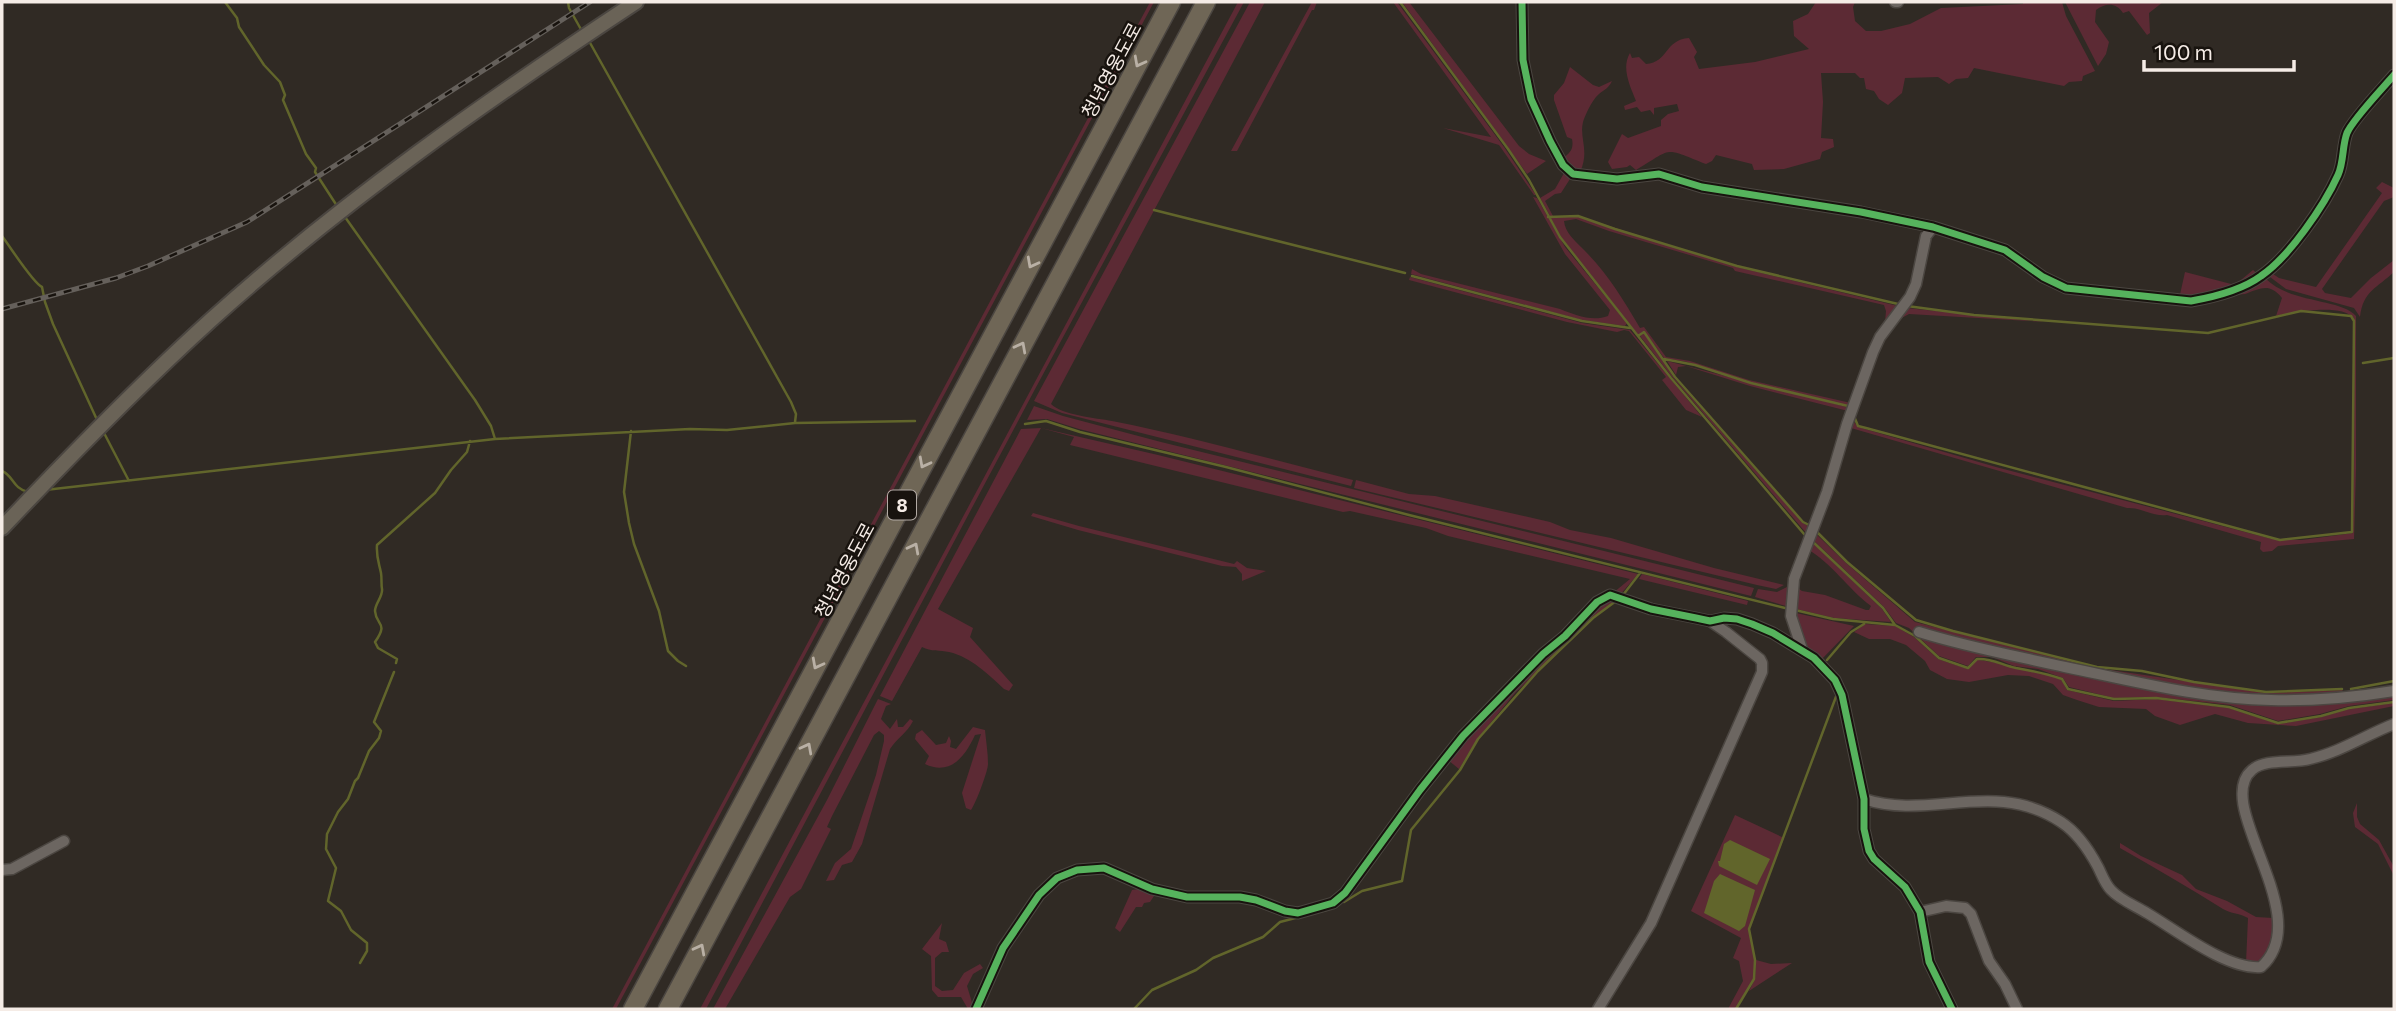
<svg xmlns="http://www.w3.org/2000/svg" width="2396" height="1011" viewBox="0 0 2396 1011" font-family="Commissioner,'Noto Sans KR',sans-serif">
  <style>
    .green { fill: #5c2a34 }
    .water { fill: #61652b }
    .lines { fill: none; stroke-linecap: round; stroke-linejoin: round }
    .stream { stroke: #61652b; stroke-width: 2.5 }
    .minor-casing { stroke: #4b4641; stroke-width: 13 }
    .primary-casing { stroke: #4b4641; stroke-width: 18 }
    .motorway-casing { stroke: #4b4641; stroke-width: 21 }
    .minor { stroke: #6c6661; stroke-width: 10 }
    .primary { stroke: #6a6357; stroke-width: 14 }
    .motorway { stroke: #6f6656; stroke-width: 18 }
    .rail-casing { stroke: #65605b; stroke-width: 5 }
    .rail { stroke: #18130e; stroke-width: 2.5; stroke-dasharray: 8; stroke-linecap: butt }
    .cycleway-casing { stroke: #18130e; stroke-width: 11 }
    .cycleway { stroke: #56b35d; stroke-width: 7 }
    .oneway { stroke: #b9b0a5 }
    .labels { text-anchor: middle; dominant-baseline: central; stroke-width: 5; stroke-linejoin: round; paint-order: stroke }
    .shield { fill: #18130e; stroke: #b3aba5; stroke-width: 2 }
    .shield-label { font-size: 18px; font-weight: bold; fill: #f5ece6 }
    .street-label { font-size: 19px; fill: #f5ece6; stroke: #18130e }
  </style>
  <rect width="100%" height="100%" fill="#302a24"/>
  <!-- green -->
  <path class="green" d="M1150,2H1154L616,1009H612Z
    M1238,2H1244L1034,391L706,1009H700Z
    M1250,2H1265L1051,404C1062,415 1096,418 1112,421C1193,437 1273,460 1353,480L1351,486L1062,413L1034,401Z
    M1312,2H1317L1314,10H1312L1237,151H1231Z
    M1393,2H1397L1504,147L1536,195H1534L1499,145L1443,128L1491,137Z
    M1402,2H1409L1519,146L1529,154L1546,161L1527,174Z
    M1816,2H1855L1853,7L1855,21L1866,31H1881L1910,24L1941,8L2023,4V2H2062L2066,16L2095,71L2083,76L2082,81L2069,82L2064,86L1974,68L1968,78L1956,79L1949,84L1938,77L1905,78L1902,93L1888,105L1879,99L1874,91L1866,89L1864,78H1860L1855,73H1821L1823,102L1821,138L1833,139L1834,147L1822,152L1820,159L1784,169L1754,170L1752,164L1716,155L1712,161L1706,164C1663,147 1674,147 1636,170L1630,165L1627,167L1612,169L1608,162L1622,134L1628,138L1661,126V120L1668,114L1679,111L1677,104L1654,108V115L1650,110L1641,112L1637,107L1625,110L1624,106L1636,101C1630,86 1621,68 1630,53L1632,58L1639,57L1646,64C1669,62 1664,40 1689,38L1697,52L1694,57L1699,69L1755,62L1809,49L1794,36L1793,21L1808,14Z
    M2065,2H2163L2149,13L2150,33L2147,35L2129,11L2123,13C2116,2 2105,3 2096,10L2095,22L2109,42L2106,54L2098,66Z
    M1570,67L1593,85L1599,87L1612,81C1608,90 1602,90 1596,97C1591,103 1586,113 1583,122C1579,138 1590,151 1580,172L1563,158C1570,153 1574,149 1572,139L1567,137L1554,100V95L1564,83Z
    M1564,173L1656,176L1661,179L1611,183L1570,179L1561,193L1555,194L1545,201L1553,216H1550L1540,198L1555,189Z
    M2382,182L2394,188V197L2384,201L2322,289L2325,293L2351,298L2371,278L2394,260V272C2377,288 2363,291 2360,317L2354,308L2286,289L2270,277V272L2279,278L2316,287L2382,193L2376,188Z
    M1533,197L1537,198L1565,247L1627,323L1625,326L1582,320L1411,274L1412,269L1421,274L1560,309C1575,315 1592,322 1608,316L1610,310L1565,254Z
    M1578,216L1737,267L1898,306L1885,322L1886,311L1884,305L1735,271L1733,268L1609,231L1576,219L1564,221C1565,232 1574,240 1581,247C1606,271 1623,299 1640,328L1644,327L1666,357L1690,361L1749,380L1851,403L1850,406L1751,382L1687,362L1664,358L1644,331L1638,335L1561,237L1550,217Z
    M2253,270L2260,276L2210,296L2179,299L2185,272L2235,285Z
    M1410,277L1582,323L1630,330L1702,417L1686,410L1662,380L1666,377L1629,331L1624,330L1617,332L1567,322L1409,280Z
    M2265,278C2290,304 2340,298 2356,316V469L2354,539L2278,546L2272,551L2263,552L2260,549L2261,542L2167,515C2153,517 2141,507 2127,508L1851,428L1853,413L1854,422L1858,427L1996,467L2272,539L2302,540L2353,533L2354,318C2341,303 2294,312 2276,316L2282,298C2269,282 2260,289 2245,294C2240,295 2233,294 2227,294Z
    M1907,308L2045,322L1909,314L1896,321Z
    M1644,333L1674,378L1803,523L1810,527L1807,534L1672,377L1640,336Z
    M1667,361L1847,407L1849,410L1848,411L1750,386L1686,366L1678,367L1676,375Z
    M1034,406L1063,416L1161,442L1754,588L1751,596L1079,429L1047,419L1027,420Z
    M1041,428L938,609L973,628L970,637L1013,685L1009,691L1004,689C989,675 971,657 949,652C940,650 931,652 922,647L892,701L880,696L1021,429L1041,428L1158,455L1638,574L1619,596L1613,593L1630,579L1448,536L1426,528L1350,511L1343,512L1070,445L1074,437Z
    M1356,480L1409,494L1435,496L1550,522L1570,530L1611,538L1714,568L1784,585L1776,589L1757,585L1354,488Z
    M1033,513L1079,526L1234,564L1237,561L1247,568L1266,571L1242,581V574L1236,567L1222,566L1078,530L1031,516Z
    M1814,532L1846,563L1915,622L2097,668L2266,693L2343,690L2338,695L2272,698L2203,692L2128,679L1933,635L1920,630L1918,633L2132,684L2204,696L2273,702L2370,697L2394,693V700L2349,706L2320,714L2278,721L2230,705L2156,697L2114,698L2069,687L2063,678L2038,669L2014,666L1992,657H1976L1968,666L1939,656L1909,628L1896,623L1884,607L1811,538Z
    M1810,540L1882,609L1891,622L1834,618L1796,609L1795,586L1802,591L1825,595L1866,610H1869L1871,606C1848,589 1832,563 1807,549Z
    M1642,574L1748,601L1747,605L1639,579Z
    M1791,585L1789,607L1755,597L1758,589L1777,592Z
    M1606,598L1615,601L1593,618L1516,692L1478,738L1459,769L1448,760L1464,737Z
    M1796,613L1854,626L1822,659L1806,648Z
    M1865,624L1895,626L1914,637L1938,659L1968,669L1977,660C1987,660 2054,674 2061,680C2064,682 2065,687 2067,690L2114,701L2156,699L2229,708L2278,724L2321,717L2349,709L2394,703V706L2296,726L2248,723L2215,714L2180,725L2155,716L2146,709L2099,707L2077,700L2063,695L2053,684L2029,676L2008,675L1969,682L1947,679L1930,670L1925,661L1906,645L1890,639H1869L1854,632Z
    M878,699L891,704L886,706L881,719L890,729L897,719L898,727H903L910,719L913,721C907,733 897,738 890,749L862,844L852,862L842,865L834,880L826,881L835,863L851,849L876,775L884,741V735L879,731L874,735L832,816L827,827L831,829L801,889L790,897L725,1009H713L827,800Z
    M973,727L985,730C986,741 988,753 988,764C988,771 976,803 971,810L966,808L962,793L981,734L975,735C965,757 950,776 925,764L929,756L915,739L916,734L922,730L936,745L946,743L949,736L951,741L950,747L956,749Z
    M2357,803V817L2360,824L2379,840L2394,867V876L2378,844L2355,827L2353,813Z
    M1735,815L1784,838L1749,929L1755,960L1754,978L1736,1009H1728L1743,981L1739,961L1733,958L1741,938L1691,911Z
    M2120,843L2141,856L2182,875L2196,889L2227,901L2256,917L2273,918C2274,935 2272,950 2258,962L2246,963L2248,918C2240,913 2231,914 2223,909C2190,888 2155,868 2120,848Z
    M1144,888L1151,891L1154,896L1150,902L1144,903L1142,907H1136L1120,932L1115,928L1132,890Z
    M942,923L939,939L946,942L949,952H942L935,958V986L942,991L953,990L964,973L980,964L983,968L973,974L967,986L974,1009H968L961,997H938L932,990L931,956L922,949Z
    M1756,960L1771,964L1792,963L1749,991L1755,979Z"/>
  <!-- water -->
  <path class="water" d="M1730,840L1770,859L1757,885L1719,866L1718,861H1720L1724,844Z
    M1720,874L1755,890L1745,926L1739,931L1704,913L1714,881Z"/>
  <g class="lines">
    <!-- stream -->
    <path class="stream" d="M225,2L237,18L239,27L264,65L280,82L285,95L283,100L306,154L316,168L315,172L339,209
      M568,2L569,8L583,33
      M1400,2L1508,149L1529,180L1560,237L1671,378L1804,534
      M589,41L791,402L796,414L795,422
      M1154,210L1405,273
      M345,217L475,400L491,426L495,439
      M1548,217L1578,216L1615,229L1737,266L1898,304
      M2,236C11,248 33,283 42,287L45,302L53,324L98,422
      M1412,276L1582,321L1630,328
      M1638,336L1644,332L1675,377L1803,522L1809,525
      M1664,359L1695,365L1751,383L1848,406
      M2363,363L2394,358
      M1854,416L1858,426L1866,428L2280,540L2352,532L2354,321L2351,316L2301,311L2208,333L1974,315L1907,306
      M1025,424L1046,421L1080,432L1226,467L1409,515L1789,609
      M103,431L129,481
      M631,431L624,492L629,523L634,544L659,611L668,651L678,661L686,666
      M2,471C14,476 12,488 28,492
      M45,490L495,439L690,429L727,430L795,423L915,421
      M1817,532L1847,562L1916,620L1953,631L2097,667L2142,671L2194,682L2266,692L2342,689
      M1812,541L1883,608L1895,625
      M1623,595L1640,573
      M1795,610L1833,619L1895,625L1915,636L1939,658L1968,668L1977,659C1992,658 2002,665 2016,668C2033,671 2047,674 2062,679L2068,689L2114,699L2156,698L2229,707L2278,723L2321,716L2349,708L2394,702
      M1827,660L1851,632L1864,624
      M396,663L397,659L378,648L375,642C389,622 376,626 375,611C375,603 383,597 382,589C381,584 382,579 381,573C379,563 376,557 377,545L435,493L451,470L467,452L470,441
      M2351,689L2394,681
      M1344,902L1362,891L1402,881L1411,830L1460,770L1478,739L1538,671L1593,618L1616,601
      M360,963L367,951V943L351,930L341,911L328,901L336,868L326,849L327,834L338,812L348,799L355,781L358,778L369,751L379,738L381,731L374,722L394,672
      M1134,1009L1152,990L1196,970L1213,958L1263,937L1280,922L1326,910
      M1736,1009L1754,979L1755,960L1749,929L1837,694L1835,691"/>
    <defs>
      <path id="minor" d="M1522,2L1523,60L1531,99L1550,141L1563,165L1573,174L1617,179L1659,174L1702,187L1861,212L1933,227L2005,250L2043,277L2066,288L2191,301C2214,297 2242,290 2261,276C2289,257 2324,206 2338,175C2344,162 2342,146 2347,133C2353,119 2383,88 2394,75
        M1895,2H1898
        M1919,632C1967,647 2016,656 2065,667C2133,681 2202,699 2271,700C2309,701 2357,697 2394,691
        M1802,649L1791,616L1794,579L1827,492L1847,424L1873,352L1880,337L1910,297L1916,284L1926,236L1933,227
        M1864,799C1929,821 1994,778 2061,822C2078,833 2089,850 2098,867C2102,875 2105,884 2111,890C2120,900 2136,906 2147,913C2176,930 2227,970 2261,967C2318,916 2211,805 2252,770C2266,758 2292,764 2310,759C2340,752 2366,735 2394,724
        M2,870L12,869L64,841
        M1920,912L1946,906L1965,908L1971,914L1989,961L2005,984L2017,1009
        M976,1009L1003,948L1039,895L1057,878L1077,870L1104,868L1152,889L1187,897H1240L1256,900L1285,911L1298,913L1333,903L1345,893L1420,790L1463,736L1543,654L1565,636L1597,602L1610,595L1651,609L1696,618L1710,621L1724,618L1737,619L1752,624L1773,633L1814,658L1835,680L1842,695L1864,799V829L1869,851L1874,859L1905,887L1920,912L1929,962L1952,1009
        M1598,1009L1651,923L1762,672V663L1760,659L1726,632L1710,621"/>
      <path id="primary" d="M2,528C70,456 139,385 212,319C343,201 489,99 636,2"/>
      <path id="motorway" d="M633,1009L1171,2
        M668,1009L1206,2"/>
    </defs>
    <!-- minor casing -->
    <use href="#minor" class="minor-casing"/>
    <!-- primary casing -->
    <use href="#primary" class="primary-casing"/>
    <!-- motorway casing -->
    <use href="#motorway" class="motorway-casing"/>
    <!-- minor -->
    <use href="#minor" class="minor"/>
    <!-- primary -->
    <use href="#primary" class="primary"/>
    <!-- motorway -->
    <use href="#motorway" class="motorway"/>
    <defs>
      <path id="rail" d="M2,309L116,278L148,266L247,222L590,2"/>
    </defs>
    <!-- rail casing -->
    <use href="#rail" class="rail-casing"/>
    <!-- rail -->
    <use href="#rail" class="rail"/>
    <defs>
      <path id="cycleway" d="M1522,2L1523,60L1531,99L1550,141L1563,165L1573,174L1617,179L1659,174L1702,187L1861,212L1933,227L2005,250L2043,277L2066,288L2191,301C2214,297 2242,290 2261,276C2289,257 2324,206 2338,175C2344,162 2342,146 2347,133C2353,119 2383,88 2394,75
        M976,1009L1003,948L1039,895L1057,878L1077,870L1104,868L1152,889L1187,897H1240L1256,900L1285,911L1298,913L1333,903L1345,893L1420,790L1463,736L1543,654L1565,636L1597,602L1610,595L1651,609L1696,618L1710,621L1724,618L1737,619L1752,624L1773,633L1814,658L1835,680L1842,695L1864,799V829L1869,851L1874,859L1905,887L1920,912L1929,962L1952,1009"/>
    </defs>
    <!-- cycleway casing -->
    <use href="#cycleway" class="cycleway-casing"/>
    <!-- cycleway -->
    <use href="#cycleway" class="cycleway"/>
  </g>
  <!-- one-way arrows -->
  <defs><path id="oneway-chevron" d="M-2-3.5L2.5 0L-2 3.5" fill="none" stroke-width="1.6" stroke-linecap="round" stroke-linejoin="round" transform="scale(1.75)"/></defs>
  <g class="oneway">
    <use href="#oneway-chevron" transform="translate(1139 62) rotate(118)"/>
    <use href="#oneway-chevron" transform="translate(1032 263) rotate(118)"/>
    <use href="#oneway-chevron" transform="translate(1021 347) rotate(-62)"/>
    <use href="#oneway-chevron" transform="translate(924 463) rotate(118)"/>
    <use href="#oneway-chevron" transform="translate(914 548) rotate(-62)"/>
    <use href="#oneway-chevron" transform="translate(817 664) rotate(118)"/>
    <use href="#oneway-chevron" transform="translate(807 748) rotate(-62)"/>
    <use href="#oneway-chevron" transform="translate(700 949) rotate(-62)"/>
  </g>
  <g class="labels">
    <!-- shield labels -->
    <rect class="shield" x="888" y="490.5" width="28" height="29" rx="5"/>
    <g class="shield-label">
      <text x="902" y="505">8</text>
    </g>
    <!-- street labels -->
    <g class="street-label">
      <text transform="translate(1111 70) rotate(-62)">청년영웅도로</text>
      <text transform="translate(844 570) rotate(-62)">청년영웅도로</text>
    </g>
  </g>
  <!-- border -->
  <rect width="2396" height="1011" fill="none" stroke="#f5ece6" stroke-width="7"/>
  <!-- scale -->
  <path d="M2144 60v10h150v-10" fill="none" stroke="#f5ece6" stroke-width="3.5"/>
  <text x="2154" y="60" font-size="21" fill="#f5ece6" stroke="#18130e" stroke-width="5" paint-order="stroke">100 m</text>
</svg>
